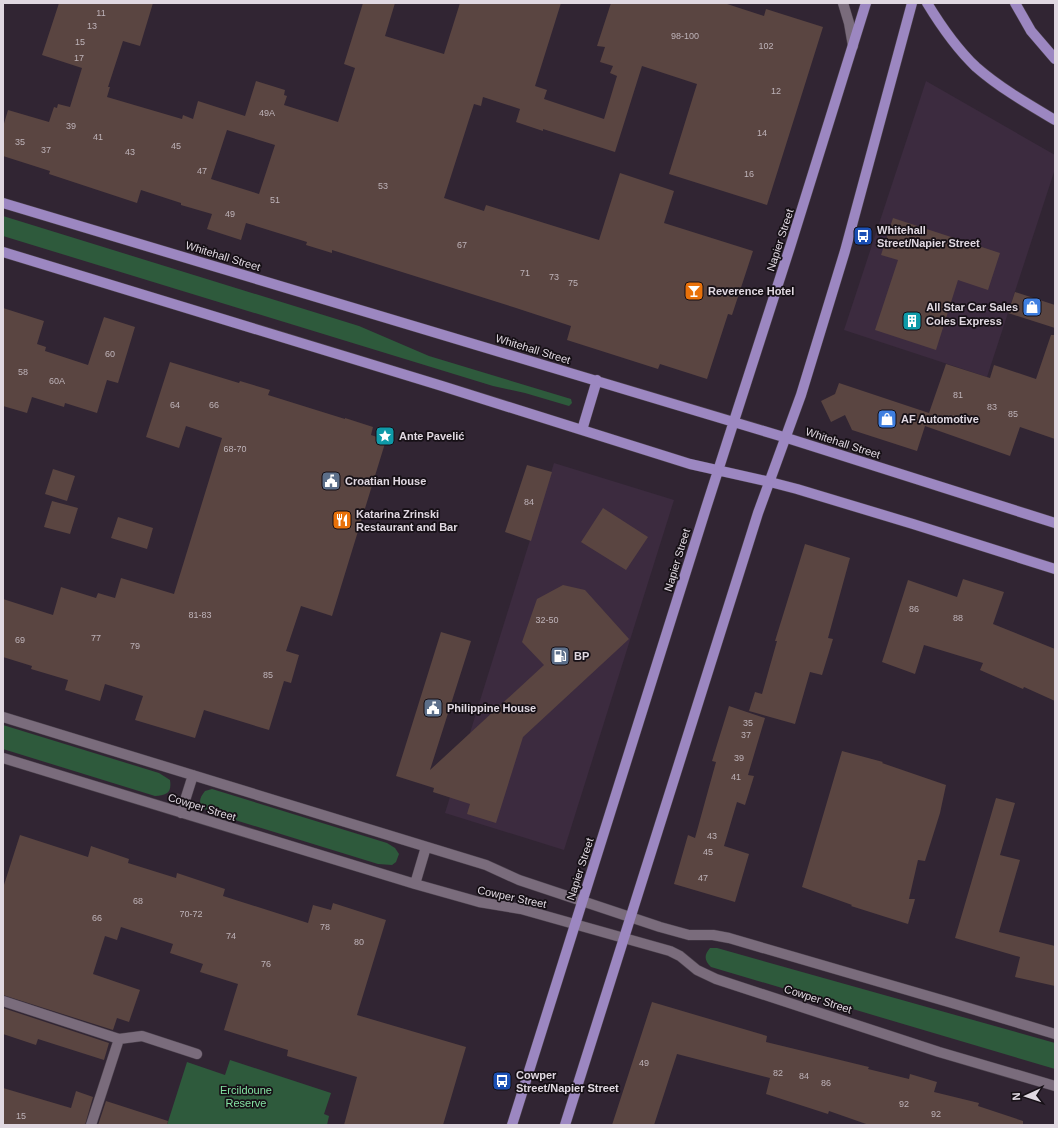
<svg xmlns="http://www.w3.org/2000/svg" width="1058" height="1128" viewBox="0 0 1058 1128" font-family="Arial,sans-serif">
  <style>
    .built { fill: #3c2b3f }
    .green { fill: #2e5a3c }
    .building { fill: #5a4541; fill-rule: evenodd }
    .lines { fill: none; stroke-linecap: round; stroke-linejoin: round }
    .minor-casing { stroke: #4d434e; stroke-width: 11 }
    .major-casing { stroke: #4d434e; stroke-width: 11 }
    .minor { stroke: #7a6c7c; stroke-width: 10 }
    .major { stroke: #9c87c1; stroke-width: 10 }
    .labels { text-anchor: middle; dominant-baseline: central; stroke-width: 3.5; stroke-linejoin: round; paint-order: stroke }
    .number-label { font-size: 9px; fill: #beb3b9 }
    .poi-label { font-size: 11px; font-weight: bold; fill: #e0d8e1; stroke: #161016; text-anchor: start }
    .street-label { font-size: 11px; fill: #e0d8e1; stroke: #161016 }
    .park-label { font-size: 11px; fill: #83e0a1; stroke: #161016 }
  </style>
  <rect width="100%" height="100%" fill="#312533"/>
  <!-- built -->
  <path class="built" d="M926,81L1055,155V169L987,377L844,330Z
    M554,463L674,500L564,850L445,813Z"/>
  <!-- green -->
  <path class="green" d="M3,216L359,326L429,356L571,399L572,403L569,406L525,393L493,386L3,236Z
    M3,725L159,773L170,780C172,794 166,795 155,796L3,749Z
    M212,789L387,843L395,848L399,854L396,862L392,865L378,864L209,812C199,805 197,801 205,791Z
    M710,948H717L1055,1043V1069L711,967C704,960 704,955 710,948Z
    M230,1060L331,1093L324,1114L329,1116L327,1125H167L187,1062L225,1075Z"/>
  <!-- building -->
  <path class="building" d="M59,3H153L140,46L123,41L108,87H110L107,97L182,119L183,115L193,119L198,101L245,116L256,81L285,90L284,95L287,96L284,105L338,122L355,68L344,64L363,3H395L385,36L444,54L460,3H561L535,86L547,90L544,99L604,119L617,76L610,73L613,66L600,62L605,47L597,46L611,3H724L764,16L766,9L823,27L767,205L669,174L697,84L642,66L615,152L543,129V131L516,122L520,109L483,97L481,106L474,104L444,198L484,211L486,205L599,240L620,173L674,191L664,223L753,251L732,315L728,314L707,379L660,364L658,369L567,340L571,326L513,307L332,250V253L306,245L307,242L246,223L241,240L207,229L212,214L181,205V203L141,190L137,203L49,174L50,171L3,156V127L8,110L49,122L54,107L57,108L58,104L70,107L82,68L42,55ZM227,130L275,145L259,194L211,179Z
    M893,218L1000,253L988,290L958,280L936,350L875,330L898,260L881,255Z
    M1015,292L1055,305V328L1008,313Z
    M3,308L44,321L37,344L46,347L45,351L88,365L104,317L135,327L118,383L107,380L97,413L65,403L64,407L32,397L27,413L3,406Z
    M1051,335H1055V439L1020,427L1010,456L925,426L917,451L852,430L845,415L831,422L821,401L835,394L839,383L929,413L946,364L990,378L994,365L1036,379Z
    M170,362L239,383L240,381L270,390L268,395L345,419V418L373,427L371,435L386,440L332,616L301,606L286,651L299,655L291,683L284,681L269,730L204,710L195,738L135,720L143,696L105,684L100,701L65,690L68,680L31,669L32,666L3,657V599L53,615L61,587L96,598L98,593L115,598L121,578L174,594L222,438L186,426L179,448L146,437Z
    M527,465L552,472L531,541L505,532Z
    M53,469L75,476L67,501L45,494Z
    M52,501L78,508L70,534L44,527Z
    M603,508L648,537L626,570L581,542Z
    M118,517L153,528L147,549L111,538Z
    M805,544L850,558L828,638L833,639L822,675L810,672L795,724L749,711L755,692L762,694L777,641H775Z
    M963,579L1004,592L993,624L1055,649V701L1024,687L1023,689L980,670L983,663L924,645L915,674L882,662L908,580L957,597Z
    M563,585L585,590L629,639L523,737L496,823L467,814L470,804L433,792L434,788L396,776L441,632L471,641L430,770L544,665L522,642L537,599Z
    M729,706L765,718L748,775L754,776L745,805L737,802L724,846L749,854L735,902L674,884L688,835L695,838L716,762L712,761Z
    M842,751L883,762L882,763L946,785L940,813L925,861L918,860L909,899H915L908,924L851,906L852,905L802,887Z
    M996,798L1015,803L1000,855L1020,860L999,932L1055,946V986L1015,977L1020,957L955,938Z
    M20,835L88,857L91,846L129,859L128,863L176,878L177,873L225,889L223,896L308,923L313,905L331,910L333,903L386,920L357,1015L466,1047L443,1125H344L357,1077L287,1056L288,1050L224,1030L238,984L200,972L203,964L170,953L173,944L121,927L117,940L105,936L93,974L140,990L129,1022L117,1018L113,1030L3,995V888Z
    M652,1002L767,1036L766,1042L869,1067L868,1069L909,1079L910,1074L937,1082L934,1092L979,1103L978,1106L1023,1121V1125H869L829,1111L828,1114L766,1094L770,1078L677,1054L654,1125H612Z
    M3,1008L109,1043L104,1060L38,1039L36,1045L3,1034Z
    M3,1088L71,1108L76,1091L93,1097L85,1125H3Z
    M106,1101L168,1121L167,1125H98Z"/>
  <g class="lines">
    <defs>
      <path id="minor" d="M843,3L849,23L853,46
        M3,717L486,865L519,880L660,927L689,935H713L729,938L952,1003L1055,1034
        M3,758L415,884L479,902L521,909L670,951L680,956L697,970L716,979L939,1052L1055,1086
        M181,813L193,775
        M415,884L426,847
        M3,1001L119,1039L142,1036L197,1054
        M91,1125L119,1039"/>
      <path id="major" d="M927,3C941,26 957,49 976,67C1000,88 1028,104 1055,120
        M1015,3L1031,31L1055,59
        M3,203L787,438L1055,523
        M3,252L442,386L690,464L770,482L797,489L913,524L1055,569
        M582,430L597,380
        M512,1125L706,508L790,247L866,3
        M565,1125L758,513L801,395L845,251L912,3"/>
    </defs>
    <!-- minor casing -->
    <use href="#minor" class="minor-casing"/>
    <!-- major casing -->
    <use href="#major" class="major-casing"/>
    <!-- minor -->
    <use href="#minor" class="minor"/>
    <!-- major -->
    <use href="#major" class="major"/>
  </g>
  <!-- icons -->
  <defs>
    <symbol id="bus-square" viewBox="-11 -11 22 22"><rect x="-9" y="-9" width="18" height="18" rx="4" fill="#1a4fb4" stroke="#161016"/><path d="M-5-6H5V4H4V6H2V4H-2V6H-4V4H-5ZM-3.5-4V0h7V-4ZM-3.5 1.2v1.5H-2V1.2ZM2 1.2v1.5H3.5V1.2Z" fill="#fff"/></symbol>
    <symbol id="bar-square" viewBox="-11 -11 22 22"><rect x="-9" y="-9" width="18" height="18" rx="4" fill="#e8710a" stroke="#161016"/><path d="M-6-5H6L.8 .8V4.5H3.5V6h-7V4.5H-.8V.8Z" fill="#fff"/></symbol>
    <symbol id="shop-square" viewBox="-11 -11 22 22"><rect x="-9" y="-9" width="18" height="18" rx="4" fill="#3f7fe0" stroke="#161016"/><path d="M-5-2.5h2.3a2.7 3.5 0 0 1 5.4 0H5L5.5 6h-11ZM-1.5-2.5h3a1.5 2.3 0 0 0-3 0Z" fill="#fff"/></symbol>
    <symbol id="building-square" viewBox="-11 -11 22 22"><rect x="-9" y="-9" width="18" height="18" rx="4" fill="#0f9aa8" stroke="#161016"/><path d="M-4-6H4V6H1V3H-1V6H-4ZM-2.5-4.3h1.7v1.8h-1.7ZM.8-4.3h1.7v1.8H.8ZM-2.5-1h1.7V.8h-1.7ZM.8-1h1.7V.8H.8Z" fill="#fff"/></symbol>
    <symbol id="sight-square" viewBox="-11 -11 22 22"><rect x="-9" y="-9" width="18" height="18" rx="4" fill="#0f9aa8" stroke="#161016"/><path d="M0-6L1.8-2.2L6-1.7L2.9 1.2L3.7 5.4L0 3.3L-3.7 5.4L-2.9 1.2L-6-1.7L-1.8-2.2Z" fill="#fff"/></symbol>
    <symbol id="civic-square" viewBox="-11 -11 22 22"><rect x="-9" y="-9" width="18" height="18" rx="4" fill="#5c6f8a" stroke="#161016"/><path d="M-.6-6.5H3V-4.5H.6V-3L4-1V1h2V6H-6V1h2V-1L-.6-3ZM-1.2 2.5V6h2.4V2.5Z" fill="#fff"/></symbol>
    <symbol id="restaurant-square" viewBox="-11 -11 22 22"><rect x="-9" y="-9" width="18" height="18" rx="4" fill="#e8710a" stroke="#161016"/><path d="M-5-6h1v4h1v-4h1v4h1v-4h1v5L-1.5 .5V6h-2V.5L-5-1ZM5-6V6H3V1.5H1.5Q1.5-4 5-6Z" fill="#fff"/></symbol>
    <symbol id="fuel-square" viewBox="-11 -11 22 22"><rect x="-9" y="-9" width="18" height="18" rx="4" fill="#5c6f8a" stroke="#161016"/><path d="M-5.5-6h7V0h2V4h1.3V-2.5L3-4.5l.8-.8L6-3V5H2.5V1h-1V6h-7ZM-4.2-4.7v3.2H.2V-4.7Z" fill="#fff"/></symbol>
  </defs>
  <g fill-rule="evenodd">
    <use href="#bus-square" x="852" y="225" width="22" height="22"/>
    <use href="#bar-square" x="683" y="280" width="22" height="22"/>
    <use href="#shop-square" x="1021" y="296" width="22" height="22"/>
    <use href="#building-square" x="901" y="310" width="22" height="22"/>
    <use href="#shop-square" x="876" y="408" width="22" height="22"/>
    <use href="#sight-square" x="374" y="425" width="22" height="22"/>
    <use href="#civic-square" x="320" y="470" width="22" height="22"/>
    <use href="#restaurant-square" x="331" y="509" width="22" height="22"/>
    <use href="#fuel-square" x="549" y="645" width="22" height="22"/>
    <use href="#civic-square" x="422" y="697" width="22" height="22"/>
    <use href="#bus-square" x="491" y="1070" width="22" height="22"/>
  </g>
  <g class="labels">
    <!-- number labels -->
    <g class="number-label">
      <text x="101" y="13">11</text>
      <text x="92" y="26">13</text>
      <text x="685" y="36">98-100</text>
      <text x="80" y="42">15</text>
      <text x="766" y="46">102</text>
      <text x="79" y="58">17</text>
      <text x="776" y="91">12</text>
      <text x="267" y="113">49A</text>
      <text x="71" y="126">39</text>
      <text x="762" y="133">14</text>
      <text x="98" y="137">41</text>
      <text x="20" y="142">35</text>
      <text x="176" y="146">45</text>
      <text x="46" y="150">37</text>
      <text x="130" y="152">43</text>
      <text x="202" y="171">47</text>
      <text x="749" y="174">16</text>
      <text x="383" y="186">53</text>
      <text x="275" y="200">51</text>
      <text x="230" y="214">49</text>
      <text x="462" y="245">67</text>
      <text x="525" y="273">71</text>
      <text x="554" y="277">73</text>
      <text x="573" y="283">75</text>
      <text x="110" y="354">60</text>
      <text x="23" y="372">58</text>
      <text x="57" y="381">60A</text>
      <text x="958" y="395">81</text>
      <text x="175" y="405">64</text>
      <text x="214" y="405">66</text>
      <text x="992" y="407">83</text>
      <text x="1013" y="414">85</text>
      <text x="235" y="449">68-70</text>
      <text x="529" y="502">84</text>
      <text x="914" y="609">86</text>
      <text x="200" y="615">81-83</text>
      <text x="958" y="618">88</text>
      <text x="547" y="620">32-50</text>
      <text x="96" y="638">77</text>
      <text x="20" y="640">69</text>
      <text x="135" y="646">79</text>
      <text x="268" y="675">85</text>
      <text x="748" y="723">35</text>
      <text x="746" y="735">37</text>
      <text x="739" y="758">39</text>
      <text x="736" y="777">41</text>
      <text x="712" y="836">43</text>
      <text x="708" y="852">45</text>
      <text x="703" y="878">47</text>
      <text x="138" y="901">68</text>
      <text x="191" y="914">70-72</text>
      <text x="97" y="918">66</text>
      <text x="325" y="927">78</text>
      <text x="231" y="936">74</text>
      <text x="359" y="942">80</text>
      <text x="266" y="964">76</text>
      <text x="644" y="1063">49</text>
      <text x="778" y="1073">82</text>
      <text x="804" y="1076">84</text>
      <text x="826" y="1083">86</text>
      <text x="904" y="1104">92</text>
      <text x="936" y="1114">92</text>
      <text x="21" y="1116">15</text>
    </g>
    <!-- poi labels -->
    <g class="poi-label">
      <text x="877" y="230">Whitehall<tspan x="877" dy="13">Street/Napier Street</tspan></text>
      <text x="708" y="291">Reverence Hotel</text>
      <text x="1018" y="307" text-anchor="end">All Star Car Sales</text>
      <text x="926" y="321">Coles Express</text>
      <text x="901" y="419">AF Automotive</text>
      <text x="399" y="436">Ante Pavelić</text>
      <text x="345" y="481">Croatian House</text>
      <text x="356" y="514">Katarina Zrinski<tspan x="356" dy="13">Restaurant and Bar</tspan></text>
      <text x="574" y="656">BP</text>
      <text x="447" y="708">Philippine House</text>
      <text x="516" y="1075">Cowper<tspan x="516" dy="13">Street/Napier Street</tspan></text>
    </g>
    <!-- street labels -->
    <g class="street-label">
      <text transform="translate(780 240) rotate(-72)">Napier Street</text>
      <text transform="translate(223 256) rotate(17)">Whitehall Street</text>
      <text transform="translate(533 349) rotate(17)">Whitehall Street</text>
      <text transform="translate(843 443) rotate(18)">Whitehall Street</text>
      <text transform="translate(677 560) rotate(-73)">Napier Street</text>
      <text transform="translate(202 807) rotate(17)">Cowper Street</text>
      <text transform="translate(580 869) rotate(-72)">Napier Street</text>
      <text transform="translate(512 897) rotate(12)">Cowper Street</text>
      <text transform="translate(818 999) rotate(18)">Cowper Street</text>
    </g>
    <!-- park labels -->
    <g class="park-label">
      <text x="246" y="1090">Ercildoune<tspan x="246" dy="13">Reserve</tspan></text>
    </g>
  </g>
  <!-- border -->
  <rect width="1058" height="1128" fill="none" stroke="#e0d8e1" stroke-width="8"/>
  <!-- north arrow -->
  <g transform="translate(1026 1096) rotate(267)" stroke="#161016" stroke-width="3" paint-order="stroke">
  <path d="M0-3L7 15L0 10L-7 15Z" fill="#e0d8e1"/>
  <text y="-6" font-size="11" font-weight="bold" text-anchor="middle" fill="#e0d8e1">N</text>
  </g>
</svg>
